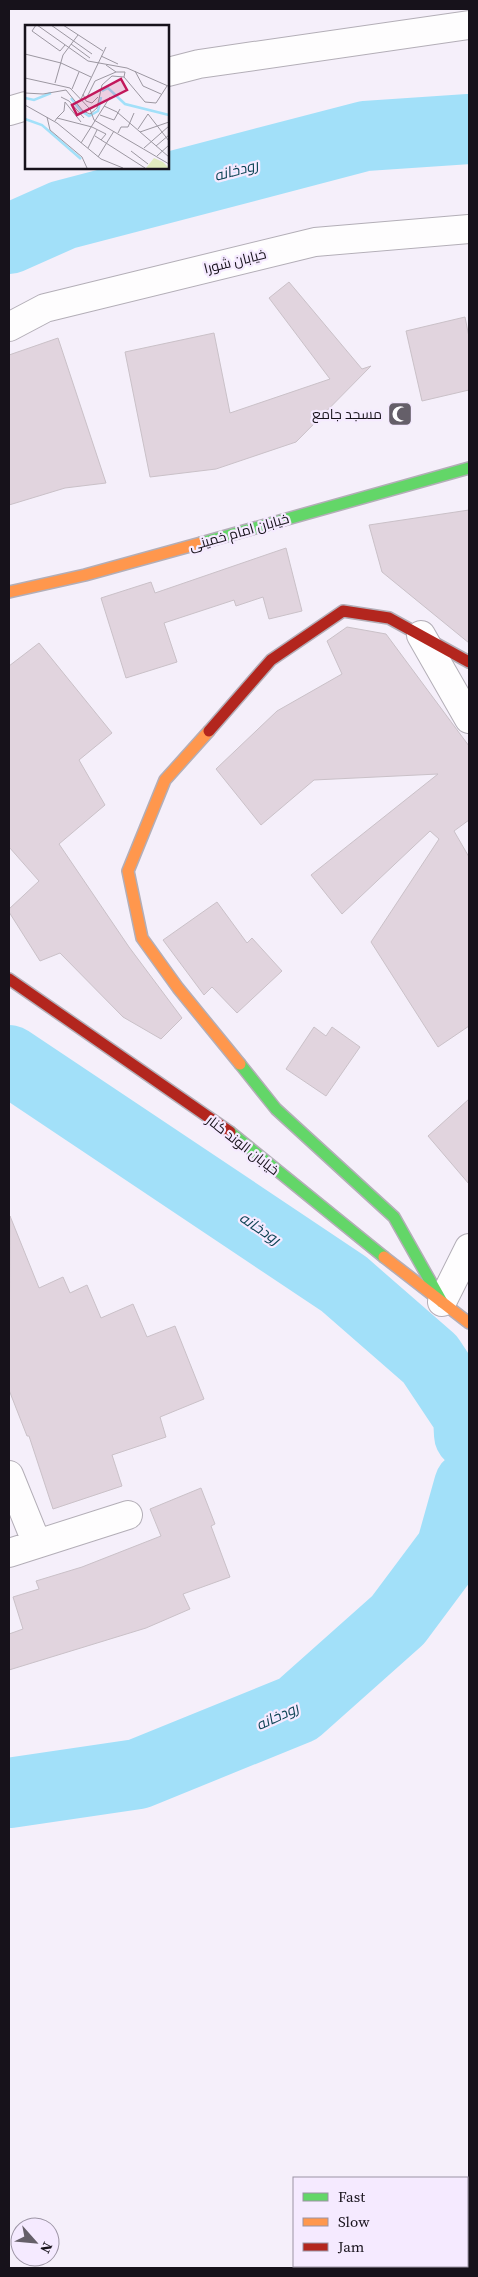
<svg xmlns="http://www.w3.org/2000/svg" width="478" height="2277" viewBox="0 0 478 2277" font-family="'Source Serif 4',Cairo,serif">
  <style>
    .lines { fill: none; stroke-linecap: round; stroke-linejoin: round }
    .river { stroke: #a2e0f9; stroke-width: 70 }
    .building { fill: #e1d4de; stroke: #cac1c8 }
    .street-casing { stroke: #b3aeb7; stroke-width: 30 }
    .fast-casing { stroke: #b3aeb7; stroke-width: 14 }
    .slow-casing { stroke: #b3aeb7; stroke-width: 14 }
    .jam-casing { stroke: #b3aeb7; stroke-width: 14 }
    .street { stroke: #fefdfe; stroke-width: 28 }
    .fast { stroke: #63d668; stroke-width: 11 }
    .slow { stroke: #ff974d; stroke-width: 11 }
    .jam { stroke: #b3261e; stroke-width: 11 }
    .labels { text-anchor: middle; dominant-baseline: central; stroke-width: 4.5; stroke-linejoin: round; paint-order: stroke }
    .street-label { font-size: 14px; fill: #17121b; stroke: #f5eaff }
    .poi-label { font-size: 14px; fill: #17121b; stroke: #f5eaff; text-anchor: end }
    .water-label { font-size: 15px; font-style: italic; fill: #0e4455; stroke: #f5eaff }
    .inset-river { fill: none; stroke: #a2e0f9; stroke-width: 2.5 }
    .inset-road { fill: none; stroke: #9c97a1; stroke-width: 1 }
    .view { fill: #c2185b; fill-opacity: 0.15; stroke: #c2185b; stroke-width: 2.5 }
    .inset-edge { fill: none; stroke: #17121b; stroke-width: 2.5 }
  </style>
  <rect width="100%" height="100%" fill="#f5effa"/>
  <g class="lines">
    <!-- river -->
    <path class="river" d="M9,239L63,215L365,136L469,129
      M9,1060L344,1284L430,1359L468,1416L469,1435
      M9,1793L138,1774L298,1709L398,1620L451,1549L469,1485"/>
  </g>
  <!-- building -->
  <path class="building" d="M289,282L362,369L371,366L296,442L216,469L150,477L125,352L214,333L230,413L330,379L269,298Z
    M465,317L469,337V390L422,401L406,331Z
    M58,338L106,483L65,488L9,505V355Z
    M469,510V643L382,572L369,525Z
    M286,548L302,611L269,619L263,597L236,606L234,600L164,623L177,662L126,678L101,598L151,582L155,593Z
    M347,627L386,634L469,746V820L454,831L469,857V1026L438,1047L371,942L439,839L430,831L342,914L311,875L438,774L314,780L261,825L216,769L277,711L342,674L327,641Z
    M39,643L112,733L79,760L105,805L59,844L129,947L182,1018L161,1039L123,1017L60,953L40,961L9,912V909L39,881L9,847V666Z
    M217,902L247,943L252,938L282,971L237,1013L212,987L204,995L163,940Z
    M314,1027L326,1036L332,1027L360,1047L326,1096L286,1069Z
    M469,1099V1184L428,1136Z
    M10,1216L39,1288L63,1277L70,1293L87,1285L101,1318L133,1304L147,1337L175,1326L204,1399L160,1417L166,1437L112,1455L122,1486L53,1509L29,1436H27L9,1390Z
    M201,1488L215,1524L211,1526L230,1577L183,1594L190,1609L146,1628L9,1670V1634L23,1629L13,1597L39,1589L36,1581L82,1567L161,1536L150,1509Z"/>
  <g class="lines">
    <defs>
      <path id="street" d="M168,72L199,64L469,25
        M9,111L26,106
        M9,327L45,308L315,242L469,229
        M421,635L469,719
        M442,1302L469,1248
        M9,1475L37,1544
        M9,1553L128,1515"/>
      <path id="fast" d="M201,543L469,468
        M240,1064L276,1109L394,1217L442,1302
        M230,1132L384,1257"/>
      <path id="slow" d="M9,592L85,575L201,543
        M209,731L165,780L128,871L142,938L178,988L240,1064
        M384,1257L469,1323"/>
      <path id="jam" d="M209,731L271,660L343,611L389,618L469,662
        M9,979L230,1132"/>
    </defs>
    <!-- street casing -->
    <use href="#street" class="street-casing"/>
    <!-- fast casing -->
    <use href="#fast" class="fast-casing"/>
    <!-- slow casing -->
    <use href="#slow" class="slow-casing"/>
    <!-- jam casing -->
    <use href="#jam" class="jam-casing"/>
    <!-- street -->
    <use href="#street" class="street"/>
    <!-- fast -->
    <use href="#fast" class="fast"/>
    <!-- slow -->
    <use href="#slow" class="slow"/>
    <!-- jam -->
    <use href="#jam" class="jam"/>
  </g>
  <!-- icons -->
  <defs>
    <symbol id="mosque-square" viewBox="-11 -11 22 22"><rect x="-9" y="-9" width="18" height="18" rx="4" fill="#655f69" stroke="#f5eaff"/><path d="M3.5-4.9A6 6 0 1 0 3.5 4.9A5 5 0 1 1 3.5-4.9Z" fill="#fff"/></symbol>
  </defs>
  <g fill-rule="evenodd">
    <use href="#mosque-square" x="386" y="400" width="28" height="28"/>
  </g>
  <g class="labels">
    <!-- street labels -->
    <g class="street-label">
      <text transform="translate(235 261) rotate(-14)">خیابان شورا</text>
      <text transform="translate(239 532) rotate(-16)">خیابان امام خمینی</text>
      <text transform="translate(243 1145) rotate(38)">خیابان الوند کنار</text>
    </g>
    <!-- poi labels -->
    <g class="poi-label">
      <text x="382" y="414">مسجد جامع</text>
    </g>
    <!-- water labels -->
    <g class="water-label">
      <text transform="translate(236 170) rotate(-15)">رودخانه</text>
      <text transform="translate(260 1228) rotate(34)">رودخانه</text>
      <text transform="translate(277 1716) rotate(-25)">رودخانه</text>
    </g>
  </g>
  <!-- overview -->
  <g transform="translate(25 25)">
    <rect width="144" height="144" fill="#f5effa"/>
    <path d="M129,133L138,137L144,143H121Z" fill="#e1ebbe"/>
    <path class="inset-river" d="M77,66L83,63L100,79L144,90M0,73L9,75L26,68M46,73L56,86L64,91L73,86L76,72M0,94L17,100L56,134"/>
    <path class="inset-road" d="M11,0L7,6L35,26L40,20M12,0L63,36L102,43L143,61M26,0L67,29M38,0L78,26M46,19L65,33M0,29L36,38L66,52M76,31L93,39M81,40L91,47H100L99,52M110,46L118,61L136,69M0,53L45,63L65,84L69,95L144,139M30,58L38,30L53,10M47,64L54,47M0,68L18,69L41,65L58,86L65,89L72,83L77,60L87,51L99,52L120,77L131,78L142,61M58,69L61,76L67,78L73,72M36,72L44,76L59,93M56,74L81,22M61,74L70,56L91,47M0,80L32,98L76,134L98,143M79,81L92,87L144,132M75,90L89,95L95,84M22,92L25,105L57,132L62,143M32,93L39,86L40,77L56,97M30,96L32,93L67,102L81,109L76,115M113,104L123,89L144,116M115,107L144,97M93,108L96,102H103L109,88M70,111L120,143M56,118L85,72M131,121L144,110M63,123L72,105M119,123L144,101M106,126L123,139M132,131L144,120M73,132L89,106"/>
    <path class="view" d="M96,54L102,65L52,90L47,80Z"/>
    <rect width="144" height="144" class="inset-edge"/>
  </g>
  <!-- border -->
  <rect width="478" height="2277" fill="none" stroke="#17121b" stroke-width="20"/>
  <!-- legend -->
  <rect x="293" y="2177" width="175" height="90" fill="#f5eaff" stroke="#9c94a4"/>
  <rect x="303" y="2193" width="25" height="8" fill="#63d668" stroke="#9c94a4"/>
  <text x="338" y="2202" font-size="15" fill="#17121b">Fast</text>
  <rect x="303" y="2218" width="25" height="8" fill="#ff974d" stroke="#9c94a4"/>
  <text x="338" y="2227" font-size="15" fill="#17121b">Slow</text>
  <rect x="303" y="2243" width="25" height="8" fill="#b3261e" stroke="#9c94a4"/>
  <text x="338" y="2252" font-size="15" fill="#17121b">Jam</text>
  <!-- north arrow -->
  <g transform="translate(35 2242) rotate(117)"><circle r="24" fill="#f5eaff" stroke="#9c94a4"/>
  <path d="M0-4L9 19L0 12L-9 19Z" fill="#655f69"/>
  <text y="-8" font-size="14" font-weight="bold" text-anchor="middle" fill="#17121b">N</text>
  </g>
</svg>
